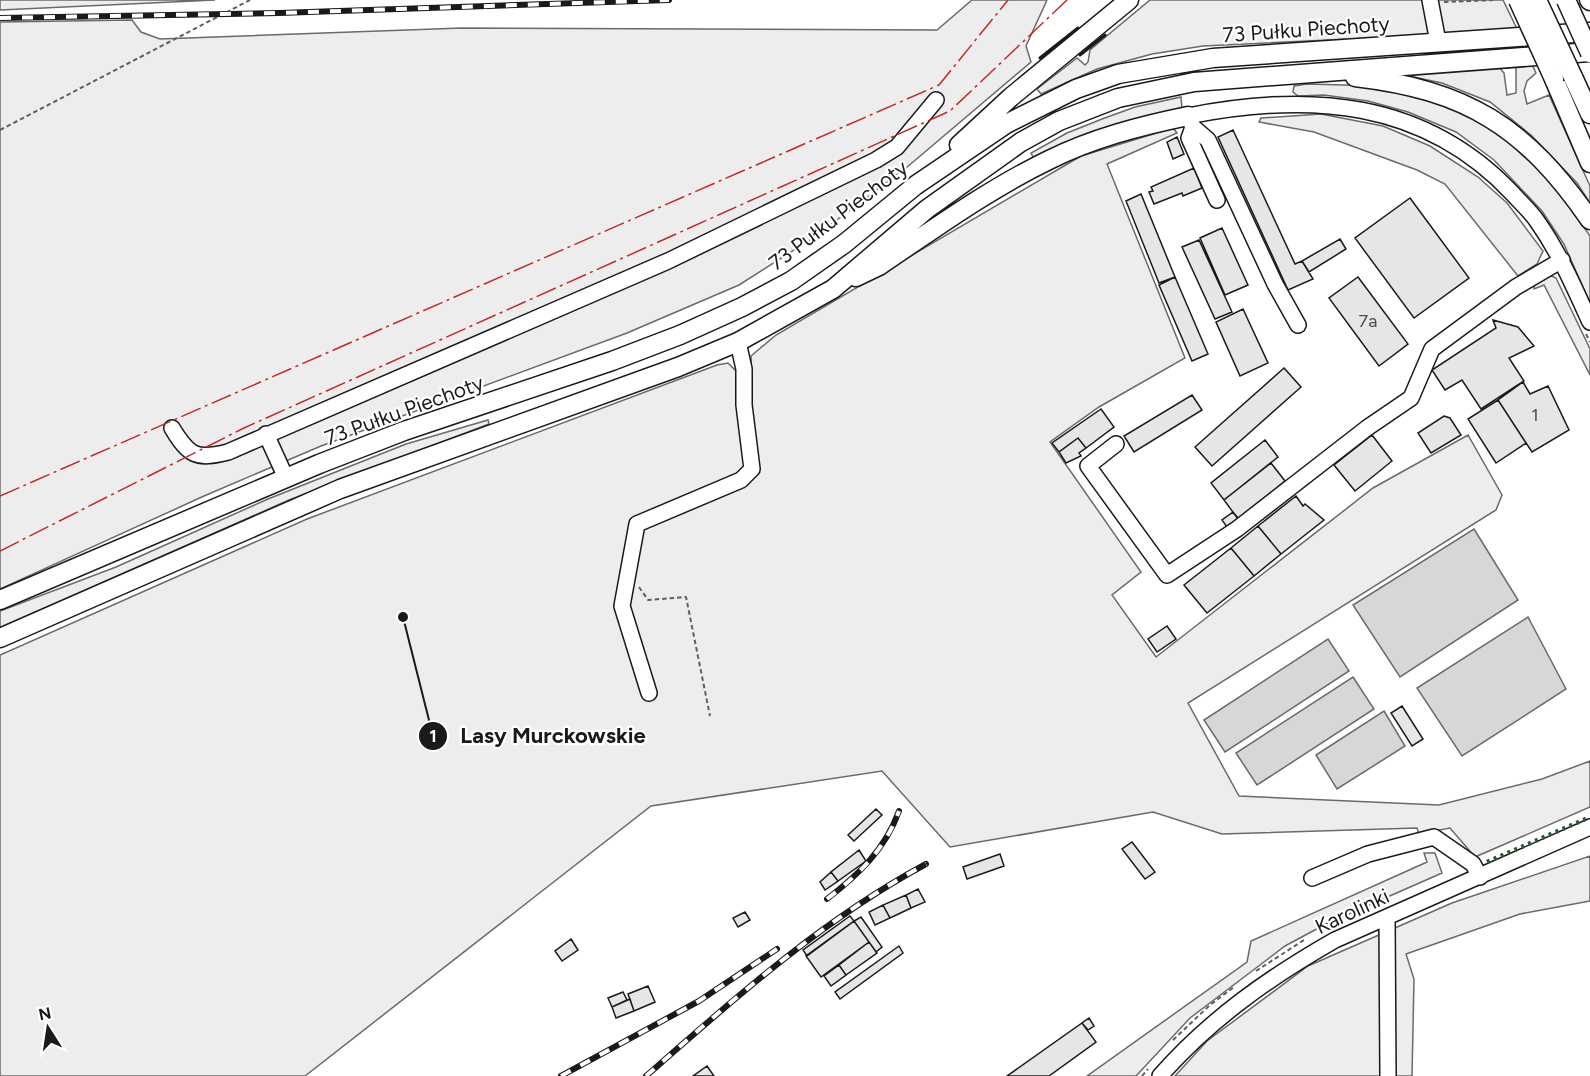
<svg xmlns="http://www.w3.org/2000/svg" width="1590" height="1076" viewBox="0 0 1590 1076" font-family="Figtree,sans-serif">
  <style>
    .built { fill: #ededed; stroke: #6a6a6a; stroke-width: 1.5 }
    .water { fill: #d7d7d7; stroke: #6a6a6a; stroke-width: 1.5 }
    .building { fill: #e6e6e6; stroke: #1a1a1a; stroke-width: 1.5 }
    .lines { fill: none; stroke-linecap: round; stroke-linejoin: round }
    .minor-casing { stroke: #1a1a1a; stroke-width: 18 }
    .major-casing { stroke: #1a1a1a; stroke-width: 21 }
    .path { stroke: #5f5f5f; stroke-width: 2; stroke-dasharray: 4.5 3; stroke-linecap: butt }
    .minor { stroke: #fff; stroke-width: 15 }
    .major { stroke: #fff; stroke-width: 18 }
    .rail-casing { stroke: #1a1a1a; stroke-width: 6 }
    .rail { stroke: #fff; stroke-width: 4; stroke-dasharray: 11; stroke-linecap: butt }
    .major-bridge-casing { stroke: #1a1a1a; stroke-width: 21; stroke-linecap: butt }
    .major-bridge { stroke: #fff; stroke-width: 18 }
    .hedge { stroke: #2b5a34; stroke-width: 4.5; stroke-dasharray: 3 4.5; stroke-linecap: butt }
    .wall { stroke: #1a1a1a; stroke-width: 3 }
    .power { stroke: #c62828; stroke-width: 1.5; stroke-dasharray: 21 4.5 3 4.5; stroke-linecap: butt }
    .labels { text-anchor: middle; dominant-baseline: central; stroke-width: 4.5; stroke-linejoin: round; paint-order: stroke }
    .number-label { font-size: 18px; fill: #4d4d4d }
    .street-label { font-size: 21px; fill: #1a1a1a; stroke: #fff }
    .leader { fill: none; stroke: #1a1a1a; stroke-width: 2 }
    .callout-dot { fill: #1a1a1a; stroke: #fff; stroke-width: 2 }
    .mark-label { font-size: 18px; text-anchor: middle; font-weight: bold; fill: #fff }
    .callout-label { font-size: 22px; text-anchor: middle; font-weight: bold; fill: #1a1a1a; stroke: #fff; stroke-width: 4.5; stroke-linejoin: round; paint-order: stroke }
  </style>
  <rect width="100%" height="100%" fill="#fff"/>
  <!-- built -->
  <path class="built" d="M0,0H215L0,10Z
    M972,0H1047L1026,46L1031,62L906,168L813,238L739,285L627,333L321,446L204,496L0,589V22L132,20L141,32L160,39L462,28L937,30Z
    M1150,0H1503L1518,31L1203,46L1152,54L1097,69L1041,94L1037,89L1077,58L1085,65L1088,62L1090,50Z
    M1531,62L1536,73L1527,81L1524,91L1527,104L1549,95L1590,186V203L1577,183L1531,135L1490,102L1442,83L1399,74L1497,65L1504,73L1507,95L1516,93V66Z
    M1307,84L1381,86L1468,112L1500,134L1556,186L1590,236V303L1564,244L1542,211L1494,160L1456,132L1408,112L1368,101L1324,95L1298,96L1293,92L1294,86Z
    M1181,97L1182,109L1034,159L1031,153L1067,133L1102,119L1135,107Z
    M1321,114L1383,126L1430,146L1478,177L1507,203L1543,251L1537,264L1518,276L1445,184L1417,170L1314,132L1259,122L1261,118Z
    M1173,128L1177,133L1107,164L1185,358L1099,407L1050,442L1141,572L1112,595L1156,657L1373,488L1468,435L1502,495L1496,510L1188,703L1239,796L1439,805L1542,779L1590,761V807L1475,857L1450,828L1419,834L1417,828L1222,834L1153,812L950,847L882,771L651,806L305,1076H0V655L307,519L717,365L728,363L738,373L736,403L752,398L751,356L776,335L1081,156Z
    M1547,274L1556,278L1590,349V375L1544,285L1534,289V282Z
    M488,420L489,424L289,500L0,628V611L116,567L268,499L406,444Z
    M1424,853H1435L1442,873L1326,924L1285,946L1190,1018L1136,1076H1087L1247,962L1251,941L1427,862Z
    M1590,856V901L1520,914L1406,954L1414,979L1412,1076H1175L1207,1041L1308,966L1452,903Z"/>
  <!-- water -->
  <path class="water" d="M1474,529L1518,600L1400,677L1353,605Z
    M1528,617L1566,689L1462,756L1417,688Z
    M1328,639L1349,671L1225,752L1204,720Z
    M1353,677L1374,709L1257,785L1236,753Z
    M1384,711L1405,746L1337,789L1316,755Z"/>
  <!-- building -->
  <path class="building" d="M1233,130L1295,264L1302,261L1313,279L1288,290L1218,137Z
    M1177,137L1184,154L1173,159L1167,142Z
    M1194,168L1202,188L1183,196L1182,193L1154,204L1149,192L1153,191L1151,187Z
    M1141,194L1175,277L1159,283L1126,201Z
    M1410,198L1469,278L1414,318L1355,238Z
    M1222,228L1248,285L1225,295L1200,238Z
    M1340,239L1346,249L1309,272L1302,261Z
    M1199,240L1232,312L1215,319L1182,247Z
    M1175,277L1208,354L1192,361L1159,285Z
    M1358,277L1408,344L1379,366L1329,298Z
    M1243,309L1268,363L1240,376L1216,322Z
    M1493,320L1518,327L1534,346L1509,358L1524,381L1481,409L1462,380L1445,390L1432,370L1496,328Z
    M1284,368L1301,387L1212,466L1195,447Z
    M1523,382L1530,394L1548,386L1569,430L1532,452L1498,400Z
    M1192,395L1202,410L1134,452L1124,436Z
    M1498,400L1526,443L1496,463L1468,419Z
    M1101,409L1114,427L1086,448L1078,438L1059,452L1052,443Z
    M1444,416L1450,418L1461,435L1431,453L1418,433Z
    M1372,435L1392,461L1355,491L1334,465Z
    M1078,438L1086,448L1079,453L1081,456L1066,463L1059,452Z
    M1265,440L1278,457L1224,500L1211,483Z
    M1271,463L1285,481L1238,519L1224,500Z
    M1296,496L1303,506L1305,504L1324,520L1281,554L1258,526Z
    M1233,512L1238,518L1227,527L1222,520Z
    M1258,526L1281,554L1254,576L1231,548Z
    M1231,548L1254,576L1207,613L1184,585Z
    M1167,626L1176,639L1157,652L1148,639Z
    M1402,706L1423,739L1412,746L1391,713Z
    M876,809L882,815L854,841L848,835Z
    M1132,842L1155,872L1145,879L1122,849Z
    M859,850L866,861L838,881L831,872Z
    M1000,854L1004,866L967,879L963,867Z
    M831,872L838,881L825,890L820,882Z
    M918,889L925,902L911,908L906,895Z
    M906,895L911,908L890,918L883,905Z
    M883,905L890,918L875,925L869,912Z
    M745,912L750,920L738,927L733,918Z
    M850,916L854,921L807,956L803,950Z
    M861,917L882,947L876,952L854,921Z
    M854,921L869,942L821,977L806,956Z
    M571,939L578,950L562,961L555,951Z
    M869,942L877,953L846,975L839,965Z
    M899,946L903,953L840,999L835,992Z
    M839,965L846,975L831,986L824,976Z
    M648,986L655,1002L634,1011L628,994Z
    M623,992L627,1000L612,1007L608,998Z
    M630,999L634,1011L616,1018L612,1007Z
    M1089,1018L1094,1026L1088,1030L1082,1023Z
    M1082,1023L1096,1042L1049,1076H1007Z
    M707,1066L714,1076H693Z"/>
  <g class="lines">
    <defs>
      <path id="minor" d="M1430,0L1438,42
        M1193,127L1189,138L1217,200
        M1298,325L1275,284L1208,140L1193,127L1188,116C1308,92 1424,99 1513,194C1521,203 1530,211 1537,221C1559,252 1574,287 1590,322
        M172,428C189,456 196,460 228,452L668,261L876,160L897,147L936,100
        M266,434L286,478
        M1116,444L1088,466L1167,575L1237,529L1367,428L1411,398L1432,349L1516,287L1562,260
        M649,693L622,606L637,524L741,480L752,469L744,405V369L738,342
        M1312,878L1368,854L1434,837L1473,864L1480,877
        M1387,918L1388,1076
        M1160,1076C1210,1019 1270,977 1335,940L1590,827"/>
      <path id="major" d="M1589,0L1590,1
        M1355,77C1467,90 1526,127 1590,220
        M1573,77L1590,114
        M1554,79L1590,163
        M959,145L1011,97L1129,0
        M856,277L879,266C934,229 989,189 1049,160C1093,138 1140,126 1188,116
        M0,600L319,464L404,431L612,361L680,335L742,307L791,281L844,244L916,185L1006,124L1076,89L1118,74L1213,58L1590,32
        M0,638L340,489L678,367L738,342L833,289L927,209L1021,142L1059,121L1118,98L1194,82L1590,52"/>
    </defs>
    <!-- minor casing -->
    <use href="#minor" class="minor-casing"/>
    <!-- major casing -->
    <use href="#major" class="major-casing"/>
    <!-- path -->
    <path class="path" d="M1444,2L1496,0
      M0,130L250,0
      M1586,334L1590,342
      M639,587L648,600L686,597L710,716
      M1333,925L1369,908
      M1256,971L1304,940
      M1173,1040L1210,1005L1234,987
      M1142,1076L1148,1069"/>
    <!-- minor -->
    <use href="#minor" class="minor"/>
    <!-- major -->
    <use href="#major" class="major"/>
    <defs>
      <path id="rail" d="M0,18L279,13L669,0
        M827,899C858,875 885,850 899,811
        M561,1076L699,1001L777,949
        M646,1076C735,998 822,920 926,864"/>
    </defs>
    <!-- rail casing -->
    <use href="#rail" class="rail-casing"/>
    <!-- rail -->
    <use href="#rail" class="rail"/>
    <defs>
      <path id="major-bridge" d="M1518,0L1554,79
        M1537,0L1573,77
        M1566,0L1590,53"/>
    </defs>
    <!-- major-bridge casing -->
    <use href="#major-bridge" class="major-bridge-casing"/>
    <!-- major-bridge -->
    <use href="#major-bridge" class="major-bridge"/>
    <!-- hedge -->
    <path class="hedge" d="M1487,862L1590,817"/>
    <!-- wall -->
    <path class="wall" d="M1080,55L1105,35
      M1040,58L1078,28"/>
    <!-- power -->
    <path class="power" d="M0,496L939,85L1008,0
      M0,551L244,428L950,111L1067,0"/>
  </g>
  <g class="labels">
    <!-- number labels -->
    <g class="number-label">
      <text x="1368" y="321">7a</text>
      <text x="1535" y="415">1</text>
    </g>
    <!-- street labels -->
    <g class="street-label">
      <text transform="translate(1306 29) rotate(-4)">73 Pułku Piechoty</text>
      <text transform="translate(838 215) rotate(-37)">73 Pułku Piechoty</text>
      <text transform="translate(404 410) rotate(-20)">73 Pułku Piechoty</text>
      <text transform="translate(1352 911) rotate(-25)">Karolinki</text>
    </g>
  </g>
  <!-- callouts -->
  <path class="leader" d="M403 617L433 736"/>
  <g class="callout-dot">
    <circle cx="403" cy="617" r="6"/>
    <circle cx="433" cy="736" r="15"/>
  </g>
  <g class="mark-label">
    <text x="433" y="742">1</text>
  </g>
  <g class="callout-label">
    <text x="553" y="743">Lasy Murckowskie</text>
  </g>
  <!-- north arrow -->
  <g transform="translate(48 1028) rotate(348)" stroke="#ffffff" stroke-width="4.5" paint-order="stroke">
  <path d="M0-4.5L10 22L0 15L-10 22Z" fill="#1a1a1a"/>
  <text y="-9" font-size="16" font-weight="bold" text-anchor="middle" fill="#1a1a1a">N</text>
  </g>
</svg>
